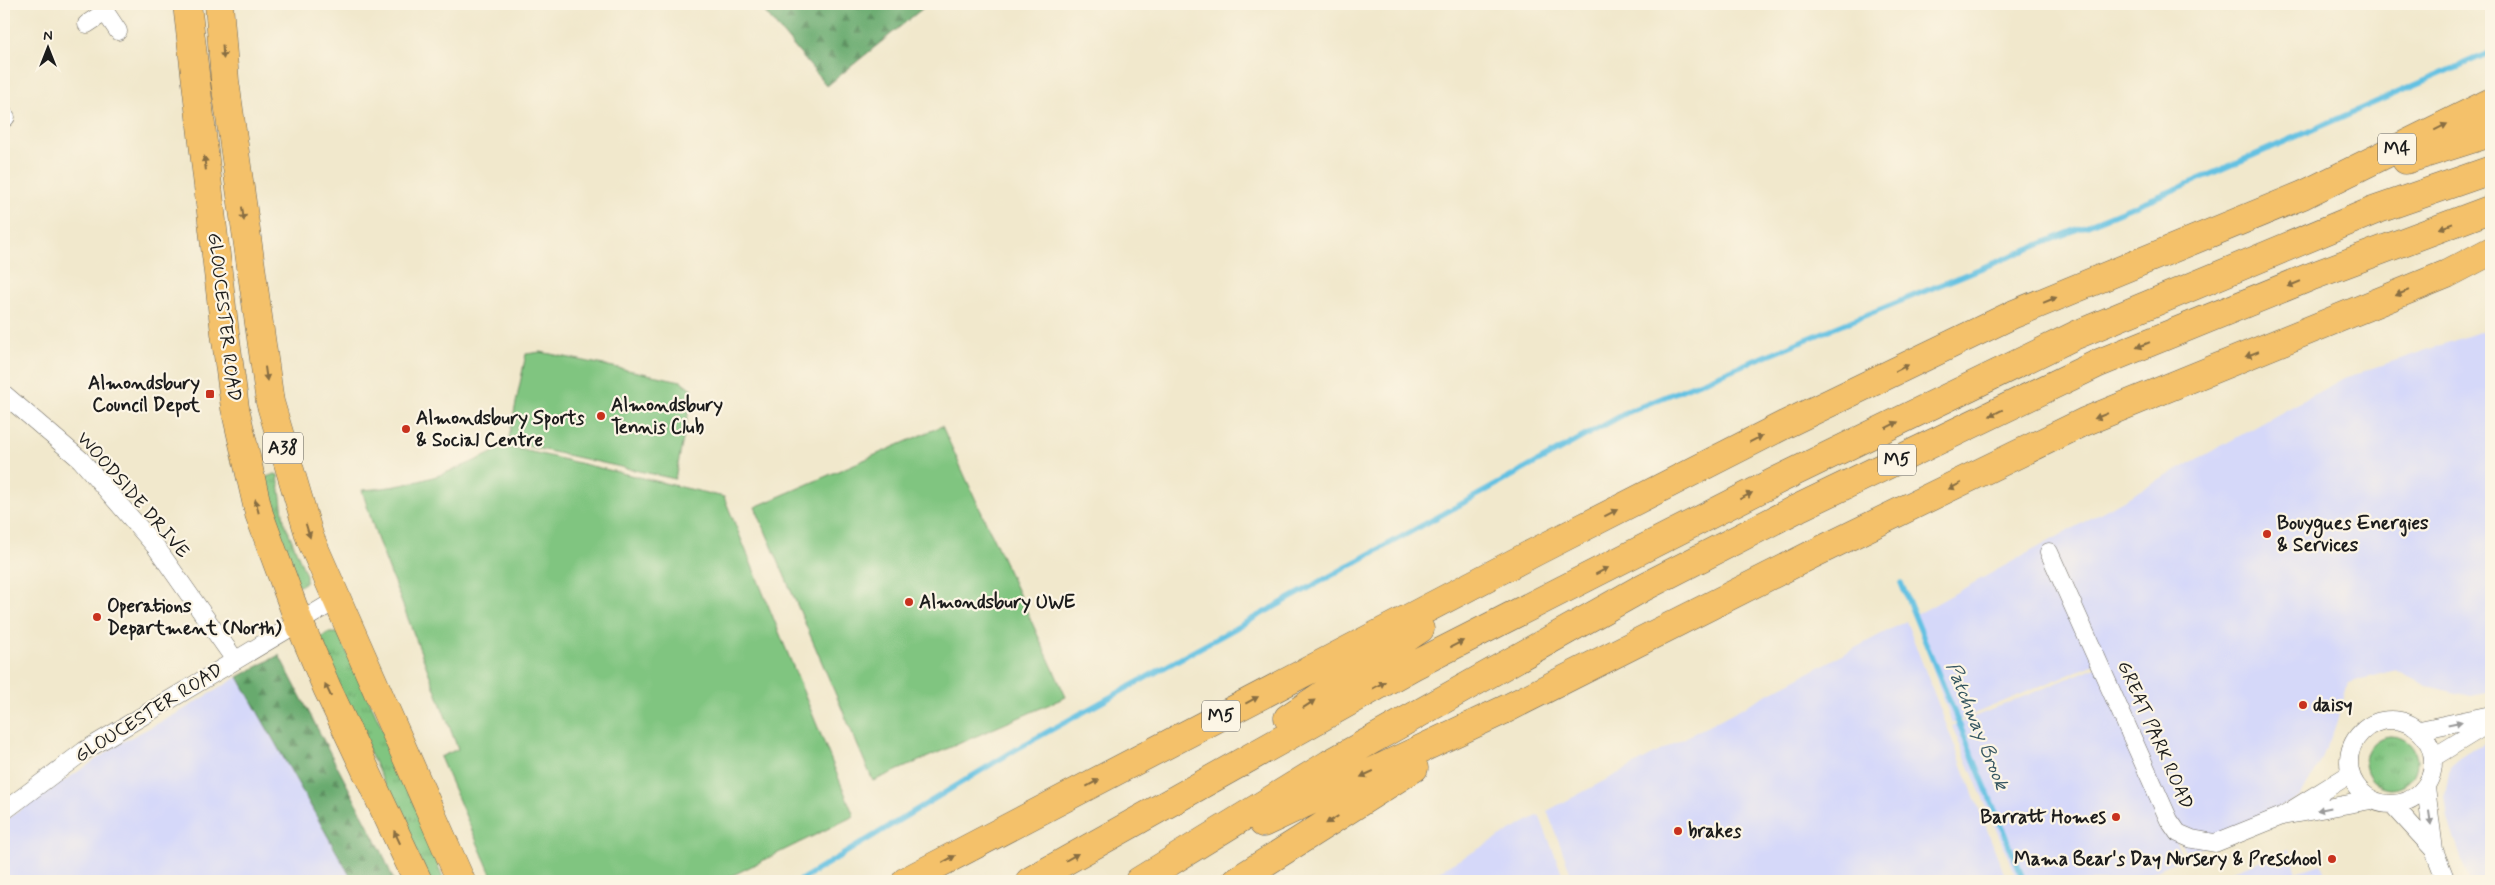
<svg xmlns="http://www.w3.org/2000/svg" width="2495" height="885" viewBox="0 0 2495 885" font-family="Mynerve,sans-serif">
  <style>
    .built { fill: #d5d8f9 }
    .grass { fill: url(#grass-tufts); stroke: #4e704e }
    .forest { fill: url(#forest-firs); stroke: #426345 }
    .park { fill: #80c580; stroke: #4e704e }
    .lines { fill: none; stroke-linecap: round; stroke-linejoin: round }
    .stream { stroke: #64c1e2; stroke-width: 5.5 }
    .street-casing { stroke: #67635a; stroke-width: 19 }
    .primary-casing { stroke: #67635a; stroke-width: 29 }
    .highway-casing { stroke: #67635a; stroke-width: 29 }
    .street { stroke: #fff; stroke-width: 18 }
    .primary { stroke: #f4c16a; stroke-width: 28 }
    .highway { stroke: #f4c16a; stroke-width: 28 }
    .oneway { fill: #886e43 }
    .oneway2 { fill: #999 }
    .poi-dot { fill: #c8321e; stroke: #fcf5e5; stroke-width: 2 }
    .labels { text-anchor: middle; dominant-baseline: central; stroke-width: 4.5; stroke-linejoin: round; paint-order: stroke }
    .shield { fill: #fcf5e5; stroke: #5f5d58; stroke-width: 1 }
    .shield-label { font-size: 18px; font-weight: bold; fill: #1c1c1c }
    .street-label { font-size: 19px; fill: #1c1c1c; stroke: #fcf5e5 }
    .poi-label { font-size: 19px; font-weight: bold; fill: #1c1c1c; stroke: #fcf5e5; text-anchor: start }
    .water-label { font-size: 20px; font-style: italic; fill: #355661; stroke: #fcf5e5 }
  </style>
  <defs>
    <pattern id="grass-tufts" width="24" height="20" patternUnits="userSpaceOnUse" patternTransform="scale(1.25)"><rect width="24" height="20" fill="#80c580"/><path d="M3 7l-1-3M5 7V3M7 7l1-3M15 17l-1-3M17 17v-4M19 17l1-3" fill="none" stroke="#6ea96e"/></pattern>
    <pattern id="forest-firs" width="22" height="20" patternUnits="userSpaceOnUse" patternTransform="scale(1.25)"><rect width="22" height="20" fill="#68aa6e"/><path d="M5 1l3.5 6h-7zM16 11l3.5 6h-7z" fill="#558a5a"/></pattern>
  </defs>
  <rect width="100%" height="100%" fill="#fcf5e5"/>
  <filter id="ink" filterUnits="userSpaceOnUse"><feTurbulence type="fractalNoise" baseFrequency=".02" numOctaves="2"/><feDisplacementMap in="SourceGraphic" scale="10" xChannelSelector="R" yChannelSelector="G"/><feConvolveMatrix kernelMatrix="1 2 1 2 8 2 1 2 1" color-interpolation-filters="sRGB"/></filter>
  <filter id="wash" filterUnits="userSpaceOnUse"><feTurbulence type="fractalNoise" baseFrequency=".0096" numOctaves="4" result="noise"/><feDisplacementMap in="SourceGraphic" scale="20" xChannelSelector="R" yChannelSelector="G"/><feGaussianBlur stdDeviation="1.12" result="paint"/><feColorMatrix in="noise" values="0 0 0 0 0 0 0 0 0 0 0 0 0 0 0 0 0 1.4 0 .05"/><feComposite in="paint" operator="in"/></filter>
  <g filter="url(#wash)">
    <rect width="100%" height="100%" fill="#f1e8cc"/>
    <!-- built -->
    <path class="built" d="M2491,328V692L2470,696L2427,686L2395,670L2348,683L2336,725L2322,759L2300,797L2187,855L2101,661L1952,723L1914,616L2344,378Z
      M1906,621L2007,881H1574L1547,811Z
      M2098,666L2183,858L2132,881H2018L1952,726Z
      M238,677L353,881H4V821L124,741L178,713Z
      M2491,740V881H2469L2448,820L2445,796L2450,766L2466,752Z
      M1539,815L1565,881H1421Z
      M2289,850L2297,872L2321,864L2327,881H2233L2230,872Z"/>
    <!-- grass -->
    <path class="grass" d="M275,474L278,475L284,521L306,575V582L300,586L294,584L264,485L266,477Z
      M327,633H338L399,764L444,881H430L321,648V638Z
      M2365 762a26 26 0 1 1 52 0a26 26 0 1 1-52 0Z"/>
    <!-- forest -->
    <path class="forest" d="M758,4H928L827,86Z
      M279,655L382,852L394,881H353L238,677Z"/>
    <!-- park -->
    <path class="park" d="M541,352L681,381L693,390L675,479L508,442L526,354Z
      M942,426L1066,697L873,781L755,507Z
      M506,446L724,497L854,816L721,881H494L440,757L458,749L377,538L362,490C419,486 456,471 506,446Z"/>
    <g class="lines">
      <!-- stream -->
      <path class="stream" d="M1901,583L2024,881
        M799,881L1020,747L1630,411L2176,189L2491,52"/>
    </g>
  </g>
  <g filter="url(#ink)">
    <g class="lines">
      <defs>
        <path id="street" d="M100,4L118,31
          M87,24L105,12
          M4,119L6,117
          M4,394L81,460L156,547L235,660
          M2049,552L2169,820L2178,833L2192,839L2215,843L2282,816
          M2349 762a42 42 0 1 1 84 0a42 42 0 1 1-84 0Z
          M2420,730L2491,715
          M2434,757L2491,722
          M2350,774L2282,816L2371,800
          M2426,787L2434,850L2446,881
          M2392,804L2434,850
          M4,811L84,751L338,599"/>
        <path id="primary" d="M187,4L225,333L235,408L259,514L299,622L327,688L418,881
          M219,4L225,81L270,402L310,538L461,881"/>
        <path id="highway" d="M2406,160L2491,133
          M1288,718L1420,629
          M1263,823L1506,709L1811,555L2084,422L2447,274L2491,251
          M906,881L1537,551L1786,424L2014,314L2303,195L2491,102
          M1030,881L1413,666L1780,479L2076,335L2373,211L2491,170
          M1139,881L1329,764L1644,587L1798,508L2099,363L2310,277L2491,209
          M1236,881L1414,768"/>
      </defs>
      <!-- street casing -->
      <use href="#street" class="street-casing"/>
      <!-- primary casing -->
      <use href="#primary" class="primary-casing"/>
      <!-- highway casing -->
      <use href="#highway" class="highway-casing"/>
      <!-- street -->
      <use href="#street" class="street"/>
      <!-- primary -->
      <use href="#primary" class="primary"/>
      <!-- highway -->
      <use href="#highway" class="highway"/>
    </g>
    <!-- one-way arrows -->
    <defs><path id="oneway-solid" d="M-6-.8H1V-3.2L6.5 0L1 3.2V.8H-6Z" transform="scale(1.25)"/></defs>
    <g class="oneway">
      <use href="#oneway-solid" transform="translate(223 52) rotate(86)"/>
      <use href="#oneway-solid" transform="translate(2441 127) rotate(-26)"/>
      <use href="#oneway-solid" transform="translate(205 163) rotate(-97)"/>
      <use href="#oneway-solid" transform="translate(243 214) rotate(82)"/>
      <use href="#oneway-solid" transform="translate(2446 226) rotate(159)"/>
      <use href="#oneway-solid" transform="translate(2294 284) rotate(158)"/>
      <use href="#oneway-solid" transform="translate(2402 293) rotate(158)"/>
      <use href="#oneway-solid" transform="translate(2050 300) rotate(-22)"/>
      <use href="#oneway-solid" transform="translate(2143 345) rotate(158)"/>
      <use href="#oneway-solid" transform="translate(2252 354) rotate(158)"/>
      <use href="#oneway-solid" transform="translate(1902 368) rotate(-26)"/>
      <use href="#oneway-solid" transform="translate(266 374) rotate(82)"/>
      <use href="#oneway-solid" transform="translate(1996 413) rotate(154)"/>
      <use href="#oneway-solid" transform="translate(2101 416) rotate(158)"/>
      <use href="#oneway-solid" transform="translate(1892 425) rotate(-26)"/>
      <use href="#oneway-solid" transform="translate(1756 439) rotate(-27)"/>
      <use href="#oneway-solid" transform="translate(1955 486) rotate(154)"/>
      <use href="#oneway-solid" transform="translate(1746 496) rotate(-27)"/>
      <use href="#oneway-solid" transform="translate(257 506) rotate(-103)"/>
      <use href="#oneway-solid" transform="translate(1611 513) rotate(-27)"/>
      <use href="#oneway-solid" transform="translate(308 531) rotate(73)"/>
      <use href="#oneway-solid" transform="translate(1602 571) rotate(-27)"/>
      <use href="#oneway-solid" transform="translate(1457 644) rotate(-27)"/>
      <use href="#oneway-solid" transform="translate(1379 685) rotate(-29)"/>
      <use href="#oneway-solid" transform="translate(328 690) rotate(-115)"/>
      <use href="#oneway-solid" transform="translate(1252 700) rotate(-28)"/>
      <use href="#oneway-solid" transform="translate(1309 704) rotate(-34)"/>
      <use href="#oneway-solid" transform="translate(1367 774) rotate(155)"/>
      <use href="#oneway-solid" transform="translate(1093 783) rotate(-28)"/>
      <use href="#oneway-solid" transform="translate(1332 820) rotate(148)"/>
      <use href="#oneway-solid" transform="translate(397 837) rotate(-115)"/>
      <use href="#oneway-solid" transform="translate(1072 857) rotate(-30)"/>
      <use href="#oneway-solid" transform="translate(949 859) rotate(-28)"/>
    </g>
    <g class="oneway2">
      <use href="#oneway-solid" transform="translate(2455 723) rotate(-12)"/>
      <use href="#oneway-solid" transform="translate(2324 809) rotate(169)"/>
      <use href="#oneway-solid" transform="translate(2430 818) rotate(82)"/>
    </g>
  </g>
  <!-- markers -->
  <g class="poi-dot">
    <rect x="205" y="389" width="10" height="10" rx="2.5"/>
    <circle cx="601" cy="416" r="5"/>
    <circle cx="406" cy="429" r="5"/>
    <circle cx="2267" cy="534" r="5"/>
    <circle cx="909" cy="602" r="5"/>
    <circle cx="97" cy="617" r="5"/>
    <circle cx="2303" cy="705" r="5"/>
    <circle cx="2116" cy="817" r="5"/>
    <circle cx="1678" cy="831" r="5"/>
    <circle cx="2332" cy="859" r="5"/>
  </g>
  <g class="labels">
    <!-- shield labels -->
    <g class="shield">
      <rect x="2378" y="133.5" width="38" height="31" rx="4"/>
      <rect x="263" y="432.5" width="40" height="31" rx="4"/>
      <rect x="1878" y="444.5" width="38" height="31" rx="4"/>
      <rect x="1202" y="700.5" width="38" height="31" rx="4"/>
    </g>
    <g class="shield-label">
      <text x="2397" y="149">M4</text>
      <text x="283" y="448">A38</text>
      <text x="1897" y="460">M5</text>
      <text x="1221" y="716">M5</text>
    </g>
    <!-- street labels -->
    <g class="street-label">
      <text transform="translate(224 317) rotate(83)">GLOUCESTER ROAD</text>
      <text transform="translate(133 495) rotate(49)">WOODSIDE DRIVE</text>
      <text transform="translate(149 713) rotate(-32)">GLOUCESTER ROAD</text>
      <text transform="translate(2155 735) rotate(66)">GREAT PARK ROAD</text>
    </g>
    <!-- poi labels -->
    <g class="poi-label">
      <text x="200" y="383" text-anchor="end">Almondsbury<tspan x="200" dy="22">Council Depot</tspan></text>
      <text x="611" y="405">Almondsbury<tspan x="611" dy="22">Tennis Club</tspan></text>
      <text x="416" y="418">Almondsbury Sports<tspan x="416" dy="22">&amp; Social Centre</tspan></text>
      <text x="2277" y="523">Bouygues Energies<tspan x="2277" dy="22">&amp; Services</tspan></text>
      <text x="919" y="602">Almondsbury UWE</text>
      <text x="107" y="606">Operations<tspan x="107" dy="22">Department (North)</tspan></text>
      <text x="2313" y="705">daisy</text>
      <text x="2106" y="817" text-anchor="end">Barratt Homes</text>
      <text x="1688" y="831">brakes</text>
      <text x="2322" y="859" text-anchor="end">Mama Bear's Day Nursery &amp; Preschool</text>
    </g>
    <!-- water labels -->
    <g class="water-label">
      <text transform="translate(1977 726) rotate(68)">Patchway Brook</text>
    </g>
  </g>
  <!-- margin -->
  <rect width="2495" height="885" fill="none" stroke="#fcf5e5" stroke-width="20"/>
  <!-- north arrow -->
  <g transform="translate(48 48)" stroke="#fcf5e5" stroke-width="4" paint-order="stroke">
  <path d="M0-4L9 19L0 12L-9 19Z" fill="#1c1c1c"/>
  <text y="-8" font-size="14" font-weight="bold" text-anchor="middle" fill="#1c1c1c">N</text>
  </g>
</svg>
